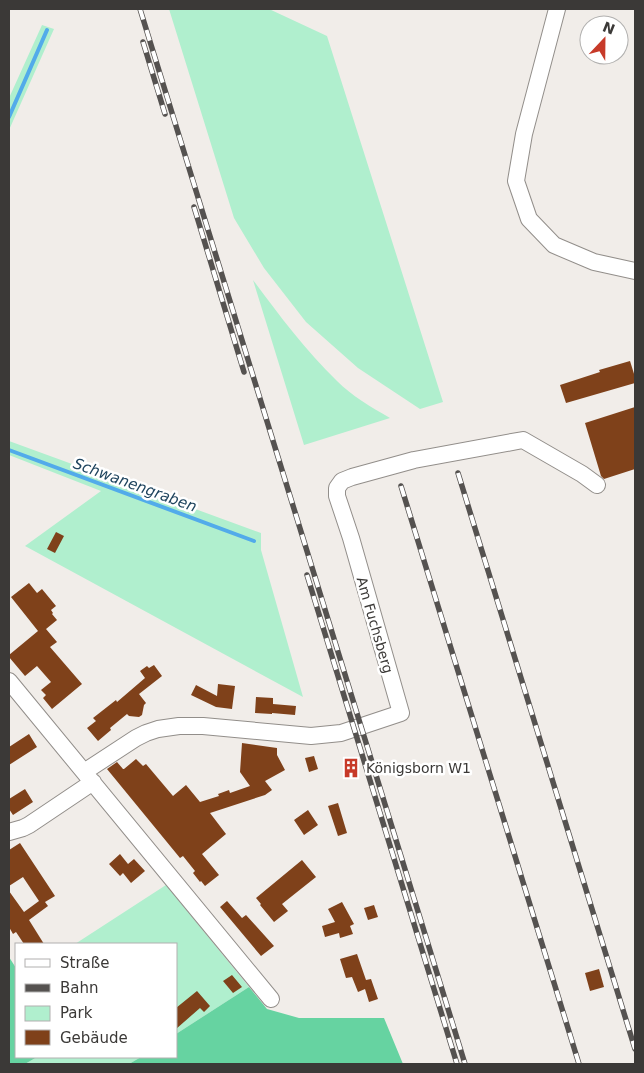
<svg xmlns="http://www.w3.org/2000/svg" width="644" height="1073" viewBox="0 0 644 1073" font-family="'DejaVu Sans',sans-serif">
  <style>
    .green { fill: #b0efce }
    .forest { fill: #66d3a1 }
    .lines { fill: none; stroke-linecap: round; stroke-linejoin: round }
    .stream { stroke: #52abea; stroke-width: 4 }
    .building { fill: #7f411a }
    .minor-casing { stroke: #928e8a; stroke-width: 18 }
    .minor { stroke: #fff; stroke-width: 16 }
    .rail-casing { stroke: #555250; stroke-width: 5.5 }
    .rail { stroke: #fff; stroke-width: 4; stroke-dasharray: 11; stroke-linecap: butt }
    .labels { text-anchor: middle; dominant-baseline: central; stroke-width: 5; stroke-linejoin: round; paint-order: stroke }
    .street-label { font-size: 14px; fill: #3b3937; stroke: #fff }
    .poi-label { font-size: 14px; fill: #3b3937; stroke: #fff; text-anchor: start }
    .water-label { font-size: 15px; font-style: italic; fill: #20455f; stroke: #fff }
  </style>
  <rect width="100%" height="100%" fill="#f1ede9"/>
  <!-- green -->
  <path class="green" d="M169,9H269L327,36L443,402L420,409L358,368L306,322L264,268L234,218Z
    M42,25L54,29L9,130V98Z
    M253,280C279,315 305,350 337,381C352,396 371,407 390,418L304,445Z
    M9,441L261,533V550L303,697L25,546L101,491L9,455Z
    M166,885L249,987L176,1034V944H75Z
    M37,1057H141L129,1064H25Z"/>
  <!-- forest -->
  <path class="forest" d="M9,957L16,968V1057H37L25,1064H9Z
    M249,987L267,1009L299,1018H384L403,1064H129L141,1057H176V1034Z"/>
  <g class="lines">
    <!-- stream -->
    <path class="stream" d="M9,117L47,30
      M9,450L254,541"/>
  </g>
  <!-- building -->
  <path class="building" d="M630,361L635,377V383L566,403L560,385L600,372L599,370Z
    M635,407V469L604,479L601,476L585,423Z
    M56,532L64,536L55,553L47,549Z
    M29,583L37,593L42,589L56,606L51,610L53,613L52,614L57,620L46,629L57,642L50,647L82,684L52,709L43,698L46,695L41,690L51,682L37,666L25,676L9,657V655L38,631L11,597Z
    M154,665L162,676L139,694L146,703L144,705L142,715L139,717L129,716L127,714L110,728L111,730L98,741L87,728L96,721L93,718L116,700L117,702L145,678L140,671L147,666L149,668Z
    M218,684L235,686L232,709L216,707L191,695L196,685L217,696Z
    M256,697L273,698V704L296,706L295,715L272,713V714L255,713Z
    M29,734L37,747L9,765V747Z
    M242,743L277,748V755L285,770L265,781L272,790L265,795L210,813L226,834L202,854L219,875L205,886L201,881L200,882L193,873L195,871L183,856L180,858L107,769L117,762L123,769H124L136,759L143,766L146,764L173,796L186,785L200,802L219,796L218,794L229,790L230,793L250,786L240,772Z
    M314,756L318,769L309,772L305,758Z
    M25,789L33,802L13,815L9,809V799Z
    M338,803L347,833L338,836L328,806Z
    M308,810L318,825L304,835L294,820Z
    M20,843L55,896L45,902L48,906L29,920L44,944H24L16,932L13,934L9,927V891L24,912L39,901L23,877L9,886V850Z
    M120,854L128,864L134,859L145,871L131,883L123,873L120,876L109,864Z
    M302,860L316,877L282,904L288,911L274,922L260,905L261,904L256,898Z
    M227,901L242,918L246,915L274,946L261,956L220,907Z
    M342,902L354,924L350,926L353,934L340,938L339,933L325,937L322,926L335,922L328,909Z
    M374,905L378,917L368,920L364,908Z
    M357,954L366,980L371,979L378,999L369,1002L365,989L358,992L352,977L346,978L340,959Z
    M599,969L604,987L590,991L585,973Z
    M232,975L242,987L233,993L223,981Z
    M197,991L210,1006L204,1012L200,1008L176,1029V1008Z"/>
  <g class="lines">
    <defs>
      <path id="minor" d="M557,9L524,134L516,181L529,219L554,245L594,262L635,271
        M9,681L271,999
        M84,772L136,738L146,733L158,729L179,726H203L311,736L341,733L401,713L351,538L337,496V488L342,481L352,477L414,460L523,440L582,474L597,485
        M9,832L23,828L29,825L93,782"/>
    </defs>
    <!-- minor casing -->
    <use href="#minor" class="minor-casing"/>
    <!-- minor -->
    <use href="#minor" class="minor"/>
    <defs>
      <path id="rail" d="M140,9L465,1064
        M143,42L165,114
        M194,207L244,372
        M458,473L635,1049
        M401,486L579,1064
        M307,575L457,1064"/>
    </defs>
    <!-- rail casing -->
    <use href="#rail" class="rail-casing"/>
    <!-- rail -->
    <use href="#rail" class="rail"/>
  </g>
  <!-- icons -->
  <defs>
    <symbol id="building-bare" viewBox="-9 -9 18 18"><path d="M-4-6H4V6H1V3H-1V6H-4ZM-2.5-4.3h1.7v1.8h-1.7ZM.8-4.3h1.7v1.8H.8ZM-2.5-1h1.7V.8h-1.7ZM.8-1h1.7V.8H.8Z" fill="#c73a29" stroke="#fff" stroke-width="2.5" paint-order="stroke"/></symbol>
  </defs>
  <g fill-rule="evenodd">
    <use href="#building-bare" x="337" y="754" width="28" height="28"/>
  </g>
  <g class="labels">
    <!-- street labels -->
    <g class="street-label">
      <text transform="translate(375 625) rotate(74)">Am Fuchsberg</text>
    </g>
    <!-- poi labels -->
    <g class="poi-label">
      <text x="366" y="768">Königsborn W1</text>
    </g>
    <!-- water labels -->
    <g class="water-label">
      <text transform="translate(135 485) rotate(20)">Schwanengraben</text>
    </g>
  </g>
  <!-- border -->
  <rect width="644" height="1073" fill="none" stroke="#3b3937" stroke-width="20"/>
  <!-- legend -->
  <rect x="15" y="943" width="162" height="115" fill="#ffffff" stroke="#b1b0af"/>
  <rect x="25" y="959" width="25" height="8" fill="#ffffff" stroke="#b1b0af"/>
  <text x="60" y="968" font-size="15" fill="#3b3937">Straße</text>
  <rect x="25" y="984" width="25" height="8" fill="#555250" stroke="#b1b0af"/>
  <text x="60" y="993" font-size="15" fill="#3b3937">Bahn</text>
  <rect x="25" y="1006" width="25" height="15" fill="#b0efce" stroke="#b1b0af"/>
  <text x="60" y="1018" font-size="15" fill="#3b3937">Park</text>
  <rect x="25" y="1030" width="25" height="15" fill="#7f411a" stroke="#b1b0af"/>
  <text x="60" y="1043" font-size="15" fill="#3b3937">Gebäude</text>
  <!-- north arrow -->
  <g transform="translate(604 40) rotate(22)"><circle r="24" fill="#ffffff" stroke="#b1b0af"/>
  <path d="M0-4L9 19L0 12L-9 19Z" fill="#c73a29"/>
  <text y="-8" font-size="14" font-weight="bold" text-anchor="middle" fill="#3b3937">N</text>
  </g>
</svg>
